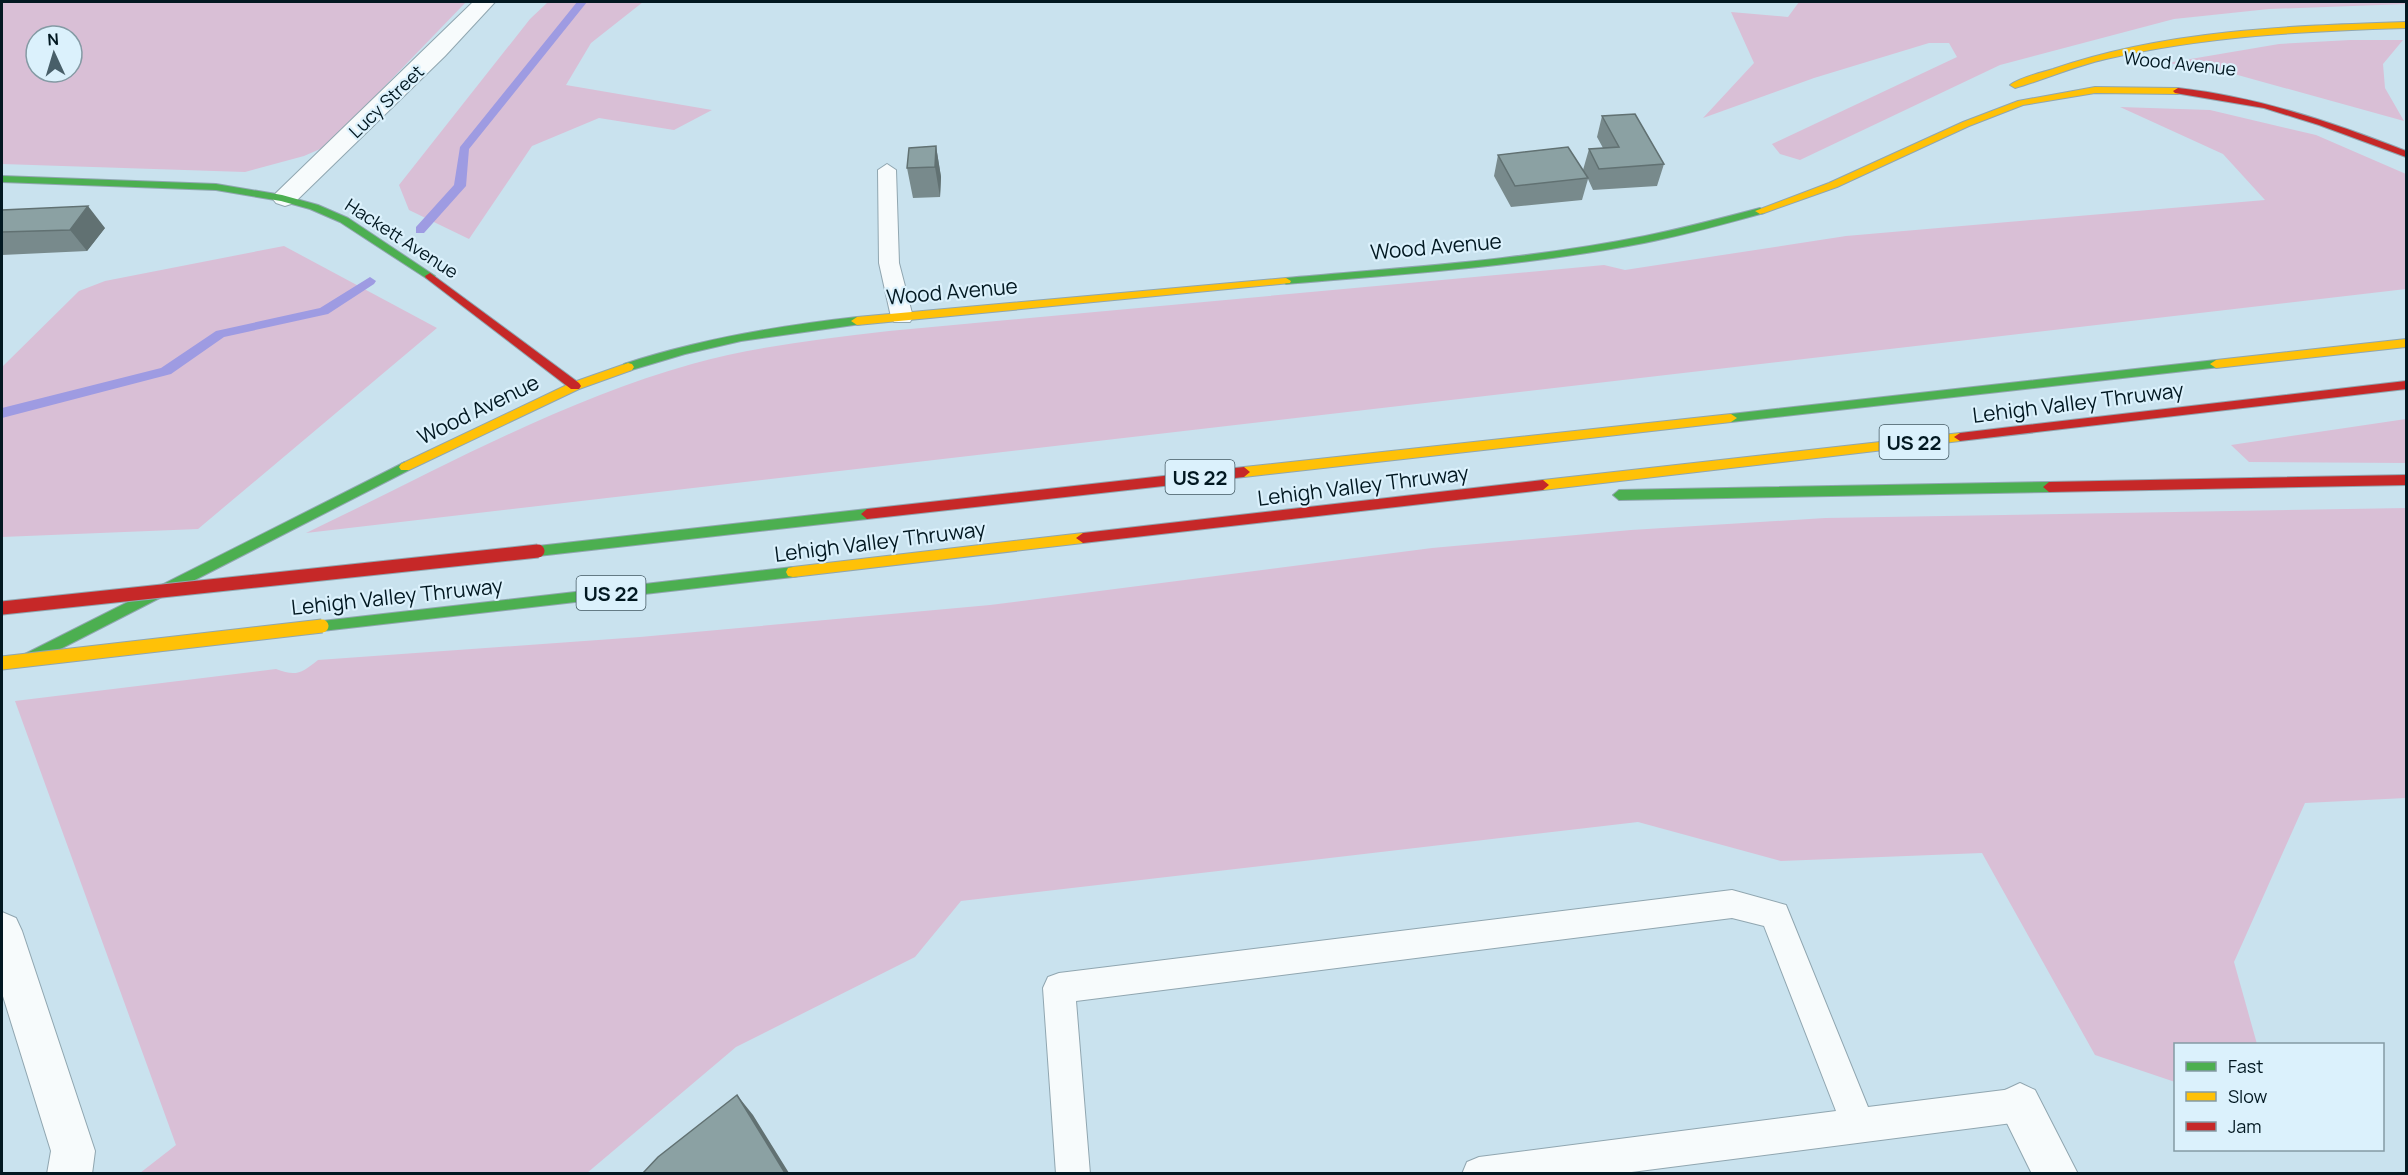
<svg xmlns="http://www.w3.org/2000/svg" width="2408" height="1175" viewBox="0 0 2408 1175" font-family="Manrope,sans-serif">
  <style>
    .green { fill: #d9bfd6; fill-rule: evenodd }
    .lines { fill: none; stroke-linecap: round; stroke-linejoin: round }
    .stream { fill: #9e9be2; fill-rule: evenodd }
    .lane-casing { stroke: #90a6b0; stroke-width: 2 }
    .street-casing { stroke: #90a6b0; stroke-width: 2 }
    .fast-casing { stroke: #90a6b0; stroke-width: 2 }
    .slow-casing { stroke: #90a6b0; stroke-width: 2 }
    .jam-casing { stroke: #90a6b0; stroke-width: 2 }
    .lane { fill: #f7fbfc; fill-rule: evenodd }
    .street { fill: #f7fbfc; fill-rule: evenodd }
    .fast { fill: #4caf50; fill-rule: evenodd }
    .slow { fill: #ffc107; fill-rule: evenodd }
    .jam { fill: #c62828; fill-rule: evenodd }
    .slow-bridge-casing { stroke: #90a6b0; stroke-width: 15; stroke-linecap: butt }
    .jam-bridge-casing { stroke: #90a6b0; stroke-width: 15; stroke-linecap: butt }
    .slow-bridge { stroke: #ffc107; stroke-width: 13 }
    .jam-bridge { stroke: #c62828; stroke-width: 13 }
    .wall { fill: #788a8c }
    .shaded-wall { fill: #617172 }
    .building { fill: #8ba1a3; stroke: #617172; stroke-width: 1.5 }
    .labels { text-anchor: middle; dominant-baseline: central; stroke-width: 4.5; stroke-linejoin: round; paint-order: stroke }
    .far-street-label { font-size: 18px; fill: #021821; stroke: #dbf1fc }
    .shield { fill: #dbf1fc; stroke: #435963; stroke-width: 1.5 }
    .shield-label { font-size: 20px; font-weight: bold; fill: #021821 }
    .street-label { font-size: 21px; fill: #021821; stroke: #dbf1fc }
  </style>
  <rect width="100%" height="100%" fill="#c9e2ee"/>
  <!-- green -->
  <path class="green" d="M2,2H466L327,146L304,156L245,172L2,164ZM36,36H72V72H36Z
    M548,2H643L591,43L566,85L712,110L674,130L599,118L532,146L469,239L409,210L399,185L530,19Z
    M1799,2H2406V4L2269,9L2174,19L2000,65L1800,160L1780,154L1772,144L1957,57L1949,43H1929L1814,78L1703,118L1754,63L1731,12L1788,17Z
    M2350,40H2403L2383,64L2385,88L2404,121L2227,72L2167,63L2279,44Z
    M2120,107L2210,110L2316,135L2406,174V289L306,533C432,473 557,402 692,364C757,346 822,339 889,331L1604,265L1625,270L1846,236L2265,200L2223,154Z
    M284,246L437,328L198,529L2,537V367L79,291L105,281Z
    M2406,419V463L2249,462L2231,445Z
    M2406,508V798L2305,803L2234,962L2257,1044H2176L2175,1082L2095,1055L1982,853L1781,861L1638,822L961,901L915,957L736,1047L587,1173H140L176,1145L15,701L276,669C296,677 302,673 318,660L640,637L990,605L1432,548L1631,530L1825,518Z"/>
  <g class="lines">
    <!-- stream -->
    <path class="stream" d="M577,2H587L469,149L466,186L424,233H416V227L454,185L460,147Z
      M370,277L376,281L374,284L328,314L224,337L171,374L2,418V408L161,368L216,331L320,308Z"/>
    <defs>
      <path id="lane" d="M887,164L896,170L899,263L913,317L910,322H894L891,317L879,263L878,170Z
        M1732,890L1786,905L1868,1107L2020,1088L2032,1093L2037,1105L2032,1117L2020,1122L1616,1174H1462L1467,1162L1479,1157L1836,1111L1764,926L1732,918L1076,1001L1090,1174H1056L1043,988L1048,977L1059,973Z"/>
      <path id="street" d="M473,2H495L445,56L294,203L285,206L276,203L272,198L276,193Z
        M2,912L16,918L22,931L95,1151L92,1174H47L51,1151L2,993Z
        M2020,1083L2035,1090L2078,1174H2032L1998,1105L2005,1090Z"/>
      <path id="fast" d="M2,176L216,184L282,195L318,205L348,218L435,276L434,278H426L340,222L310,209L281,201L216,190L2,182Z
        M1760,208L1765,211L1764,213C1724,224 1684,235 1644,243C1526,266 1405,274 1286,284L1281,281L1286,278C1406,267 1527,260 1645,236C1684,228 1722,218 1760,208Z
        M857,317L861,318V324L741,341L685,354L628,371L622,367L624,364C700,339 777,326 857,317Z
        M2216,360L2222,364L2220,367L1731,422L1725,418L1731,414Z
        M405,462L409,464L411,467L409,470L31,664H21L19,660L21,656Z
        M2049,482L2055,487L2049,492L1619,500L1613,495L1619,490Z
        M867,509L873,514L867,519L538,556L531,551L538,546Z
        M793,567L798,568L800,572L798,576L793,577L322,631L317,630L315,626L317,622L322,621Z"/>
      <path id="slow" d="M2406,22V28C2305,31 2205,36 2106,59C2075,66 2046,79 2015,88L2010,85C2021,77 2040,73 2053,69C2165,30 2288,26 2406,22Z
        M2095,87L2178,88L2183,91L2178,94L2095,93L2023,105L1969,126L1837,187L1764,213L1760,214L1755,211L1829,183L1963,122L2018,101Z
        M1286,278L1291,281L1290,283L857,325L851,321L857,317Z
        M2406,339V347L2216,368L2210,364L2216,360Z
        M628,363L632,364L634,367L632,370L579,389L409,470H401L399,467L401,464L571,383Z
        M1731,414L1737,418L1731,422L1244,477L1238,472L1244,467Z
        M1960,433L1966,437L1960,441L1543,490L1537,485L1543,480Z
        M1083,533L1090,538L1083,543L793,577L788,576L786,572L788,568L793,567Z"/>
      <path id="jam" d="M2178,88C2258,97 2332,122 2406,151V157L2319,125L2264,108L2175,93L2173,91Z
        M430,273L579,383L581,386L579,389H571L426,278L425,276Z
        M2406,381V389L1960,441L1954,437L1960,433Z
        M1244,467L1250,472L1244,477L867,519L861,514L867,509Z
        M2406,475V485L2049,492L2043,487L2049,482Z
        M1543,480L1549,485L1543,490L1083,543L1076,538L1083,533Z"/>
    </defs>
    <!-- lane casing -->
    <use href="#lane" class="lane-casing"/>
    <!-- street casing -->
    <use href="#street" class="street-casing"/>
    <!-- fast casing -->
    <use href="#fast" class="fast-casing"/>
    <!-- slow casing -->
    <use href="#slow" class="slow-casing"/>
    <!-- jam casing -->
    <use href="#jam" class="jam-casing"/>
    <!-- lane -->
    <use href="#lane" class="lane"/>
    <!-- street -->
    <use href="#street" class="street"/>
    <!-- fast -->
    <use href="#fast" class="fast"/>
    <!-- slow -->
    <use href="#slow" class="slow"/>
    <!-- jam -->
    <use href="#jam" class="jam"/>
    <defs>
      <path id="slow-bridge" d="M2,663L322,626"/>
      <path id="jam-bridge" d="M2,608L538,551"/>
    </defs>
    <!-- slow-bridge casing -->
    <use href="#slow-bridge" class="slow-bridge-casing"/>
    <!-- jam-bridge casing -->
    <use href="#jam-bridge" class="jam-bridge-casing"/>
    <!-- slow-bridge -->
    <use href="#slow-bridge" class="slow-bridge"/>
    <!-- jam-bridge -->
    <use href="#jam-bridge" class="jam-bridge"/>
  </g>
  <!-- wall -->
  <path class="wall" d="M1602,116L1664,164L1657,186L1593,190L1588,179L1582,200L1511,207L1494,176L1498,155L1586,176L1583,170L1589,149L1603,148L1597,137Z
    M936,146L941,177L940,197L913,198L907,168Z
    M2,210L105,228L87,251L2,255Z"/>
  <!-- shaded-wall -->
  <path class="shaded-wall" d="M936,146L941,177L940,197L935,167Z
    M88,206L105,228L87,251L70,230Z
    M737,1095L753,1115L789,1173H785Z"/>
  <!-- building -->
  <path class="building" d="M1635,114L1664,164L1599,169L1589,149L1619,147L1602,116Z
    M936,146L935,167L907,168L909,148Z
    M1568,147L1588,178L1515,186L1498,155Z
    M88,206L70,230L2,232V210Z
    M737,1095L785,1173H643L658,1157Z"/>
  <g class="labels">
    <!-- far-street labels -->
    <g class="far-street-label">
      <text transform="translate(2180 63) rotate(6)">Wood Avenue</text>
      <text transform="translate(386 101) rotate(-44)">Lucy Street</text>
      <text transform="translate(402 238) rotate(33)">Hackett Avenue</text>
    </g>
    <!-- shield labels -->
    <g class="shield">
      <rect x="1879.5" y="425" width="69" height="34" rx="4.5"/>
      <rect x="1165.5" y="460" width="69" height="34" rx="4.5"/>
      <rect x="576.5" y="576" width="69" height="34" rx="4.5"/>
    </g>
    <g class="shield-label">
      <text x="1914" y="442">US 22</text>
      <text x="1200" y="477">US 22</text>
      <text x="611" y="593">US 22</text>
    </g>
    <!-- street labels -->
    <g class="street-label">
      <text transform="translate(1436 246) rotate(-5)">Wood Avenue</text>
      <text transform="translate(952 291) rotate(-5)">Wood Avenue</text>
      <text transform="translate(2078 402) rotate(-7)">Lehigh Valley Thruway</text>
      <text transform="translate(478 409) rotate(-26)">Wood Avenue</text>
      <text transform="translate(1363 485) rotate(-7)">Lehigh Valley Thruway</text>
      <text transform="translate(880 541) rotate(-7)">Lehigh Valley Thruway</text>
      <text transform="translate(397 596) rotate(-6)">Lehigh Valley Thruway</text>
    </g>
  </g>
  <!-- border -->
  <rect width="2408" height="1175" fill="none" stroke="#021821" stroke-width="6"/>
  <!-- legend -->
  <rect x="2174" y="1043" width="210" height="108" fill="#dbf1fc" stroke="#849aa4" stroke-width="1.5"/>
  <rect x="2186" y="1062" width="30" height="9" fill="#4caf50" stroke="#849aa4" stroke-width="1.5"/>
  <text x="2228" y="1073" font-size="18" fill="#021821">Fast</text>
  <rect x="2186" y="1092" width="30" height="9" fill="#ffc107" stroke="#849aa4" stroke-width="1.5"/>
  <text x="2228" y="1103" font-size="18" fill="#021821">Slow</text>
  <rect x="2186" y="1122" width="30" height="9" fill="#c62828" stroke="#849aa4" stroke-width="1.5"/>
  <text x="2228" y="1133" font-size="18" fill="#021821">Jam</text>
  <!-- north arrow -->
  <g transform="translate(54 54) rotate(356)"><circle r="28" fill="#dbf1fc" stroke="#849aa4" stroke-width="1.5"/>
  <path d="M0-4.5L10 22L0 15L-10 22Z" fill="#485f69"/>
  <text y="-9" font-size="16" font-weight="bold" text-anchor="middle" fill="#021821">N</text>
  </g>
</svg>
